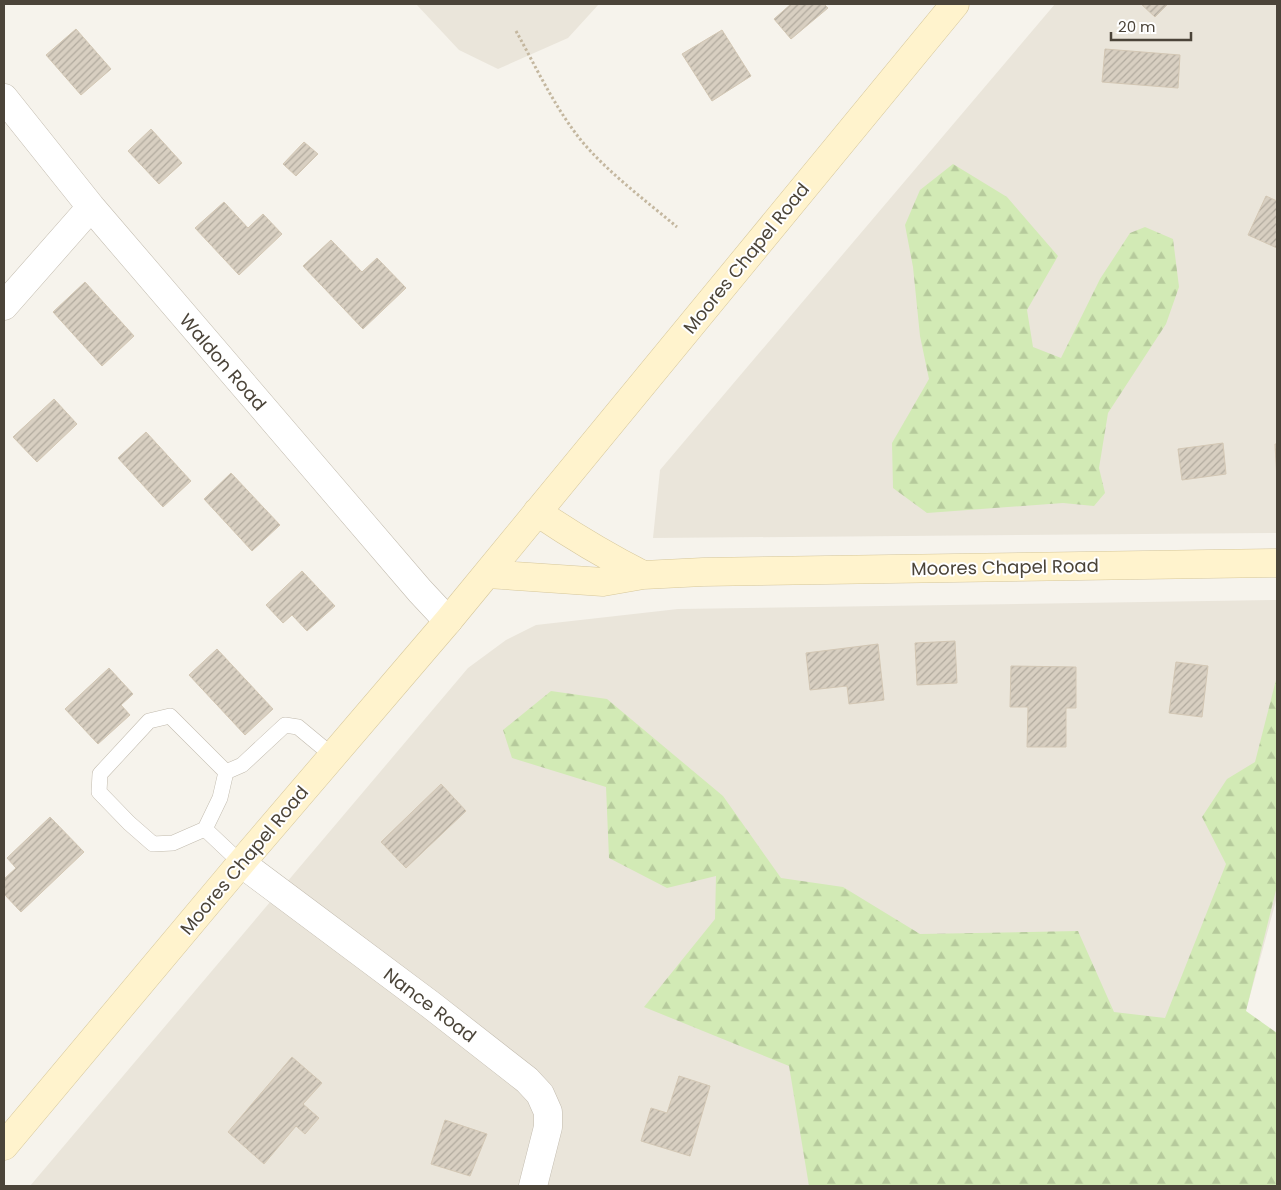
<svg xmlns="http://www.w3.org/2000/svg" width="1281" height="1190" viewBox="0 0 1281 1190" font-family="Poppins,sans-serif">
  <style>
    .residential { fill: #eae5da }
    .forest { fill: url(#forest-firs) }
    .building { fill: url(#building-hatch); stroke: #d3c7b4 }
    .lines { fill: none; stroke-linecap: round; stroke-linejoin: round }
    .lane-casing { stroke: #c2bbae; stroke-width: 16 }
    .street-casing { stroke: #c2bbae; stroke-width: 29 }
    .secondary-casing { stroke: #d6c79b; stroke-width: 29 }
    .path { stroke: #c4b79f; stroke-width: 3; stroke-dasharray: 2.5 2.5; stroke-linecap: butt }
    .lane { stroke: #fff; stroke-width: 15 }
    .street { stroke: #fff; stroke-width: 28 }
    .secondary { stroke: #fff3cd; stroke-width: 28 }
    .labels { text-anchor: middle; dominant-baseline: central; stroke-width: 4; stroke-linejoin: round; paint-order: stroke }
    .street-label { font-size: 18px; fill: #4b4439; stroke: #fff }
  </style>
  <defs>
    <pattern id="forest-firs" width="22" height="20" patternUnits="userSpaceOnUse" patternTransform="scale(1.25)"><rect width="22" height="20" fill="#d2eab5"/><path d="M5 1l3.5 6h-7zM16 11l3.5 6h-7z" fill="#b6ca9c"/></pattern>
    <pattern id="building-hatch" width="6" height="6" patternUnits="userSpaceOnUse" patternTransform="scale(1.25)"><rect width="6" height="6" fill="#d8cfc1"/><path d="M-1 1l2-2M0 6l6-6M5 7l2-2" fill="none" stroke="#b1aa9e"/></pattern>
  </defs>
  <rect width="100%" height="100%" fill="#f6f3ec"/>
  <!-- residential -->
  <path class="residential" d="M416,4H599L568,38L498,69L459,50Z
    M1055,4H1277V533L653,538L660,470Z
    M1277,600V897L1198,1186H30L468,668L506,640L536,625L678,609Z"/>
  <!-- forest -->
  <path class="forest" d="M953,164L1007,197L1058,256L1027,310L1033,347L1061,358L1100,279L1130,233L1145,227L1173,239L1179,287L1166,324L1108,413L1099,468L1105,493L1094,506L1063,503L927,513L893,488L892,443L929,379L920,336L913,267L905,225L920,190Z
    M1277,676V886L1246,1011L1277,1033V1186H809L789,1066L644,1007L715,919L716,876L667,888L609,858L606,787L512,758L503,730L551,691L607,699L723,796L781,878L843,887L920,934L1078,931L1114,1012L1165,1018L1226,864L1202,817L1227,779L1255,762Z"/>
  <!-- building -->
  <path class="building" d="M791,4H824L828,8L791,39L774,19Z
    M1141,4H1168L1155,17Z
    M76,29L111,69L81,95L46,55Z
    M722,30L751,76L712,101L682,54Z
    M1105,49L1180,55L1178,88L1102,82Z
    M151,129L182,163L159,184L128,151Z
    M304,142L318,154L296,176L283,164Z
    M1266,196L1277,201V248L1248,235Z
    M224,202L248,228L263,214L282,234L239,275L195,228Z
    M331,240L362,272L377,258L406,288L363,329L303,266Z
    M85,282L134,336L102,366L53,312Z
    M54,399L77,424L37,462L13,437Z
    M146,432L191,481L163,507L118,458Z
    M1223,443L1226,474L1182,480L1178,449Z
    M1275,444H1277V480Z
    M231,473L280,525L252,551L204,499Z
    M302,571L335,606L307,631L292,615L283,623L266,605Z
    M955,641L957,683L917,685L915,643Z
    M878,644L884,700L849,704L847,686L810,690L806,653Z
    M217,649L273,709L245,735L189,675Z
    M1176,662L1208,666L1202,717L1169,713Z
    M1011,666L1076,667V708H1066V747H1027L1028,707H1010Z
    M109,668L133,694L121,705L130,715L98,744L65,709Z
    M441,784L466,811L406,868L381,842Z
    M50,817L84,852L21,912L4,894V879L16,868L7,858Z
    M292,1057L322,1083L303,1104L319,1118L305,1134L296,1126L264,1164L228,1132Z
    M679,1076L710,1086L690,1156L641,1141L651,1108L667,1113Z
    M445,1120L487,1134L470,1176L431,1164Z"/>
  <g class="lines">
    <defs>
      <path id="lane" d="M226,772L242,765L285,725L298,727L333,756
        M205,829L220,798L226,772L170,716L149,721L100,774L99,792L129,823L153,844L173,843L205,829L241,863"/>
      <path id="street" d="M4,98L91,207L420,591L448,621
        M4,306L91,207
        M241,863L431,1005L527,1080L540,1094L548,1112V1127L533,1186"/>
      <path id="secondary" d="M537,512C571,535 606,556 643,575
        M487,574L603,582L643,575L703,572L1277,563
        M4,1146L241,863L448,621L955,4"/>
    </defs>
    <!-- lane casing -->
    <use href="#lane" class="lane-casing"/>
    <!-- street casing -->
    <use href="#street" class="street-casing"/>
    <!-- secondary casing -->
    <use href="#secondary" class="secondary-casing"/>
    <!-- path -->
    <path class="path" d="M516,31C536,67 554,106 580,139C606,171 645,200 677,227"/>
    <!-- lane -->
    <use href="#lane" class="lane"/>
    <!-- street -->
    <use href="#street" class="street"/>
    <!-- secondary -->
    <use href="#secondary" class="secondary"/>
  </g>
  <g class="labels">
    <!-- street labels -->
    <g class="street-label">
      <text transform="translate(746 258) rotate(-51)">Moores Chapel Road</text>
      <text transform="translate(223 362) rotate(49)">Waldon Road</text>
      <text transform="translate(1005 567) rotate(-1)">Moores Chapel Road</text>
      <text transform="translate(244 860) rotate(-50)">Moores Chapel Road</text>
      <text transform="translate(430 1005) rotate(37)">Nance Road</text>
    </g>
  </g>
  <!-- border -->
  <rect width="1281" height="1190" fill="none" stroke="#4b4439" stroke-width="10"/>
  <!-- scale -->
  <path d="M1111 32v8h80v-8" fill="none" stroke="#4b4439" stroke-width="2.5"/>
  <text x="1118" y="32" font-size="15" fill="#4b4439" stroke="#ffffff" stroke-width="4" paint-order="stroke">20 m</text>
</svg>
